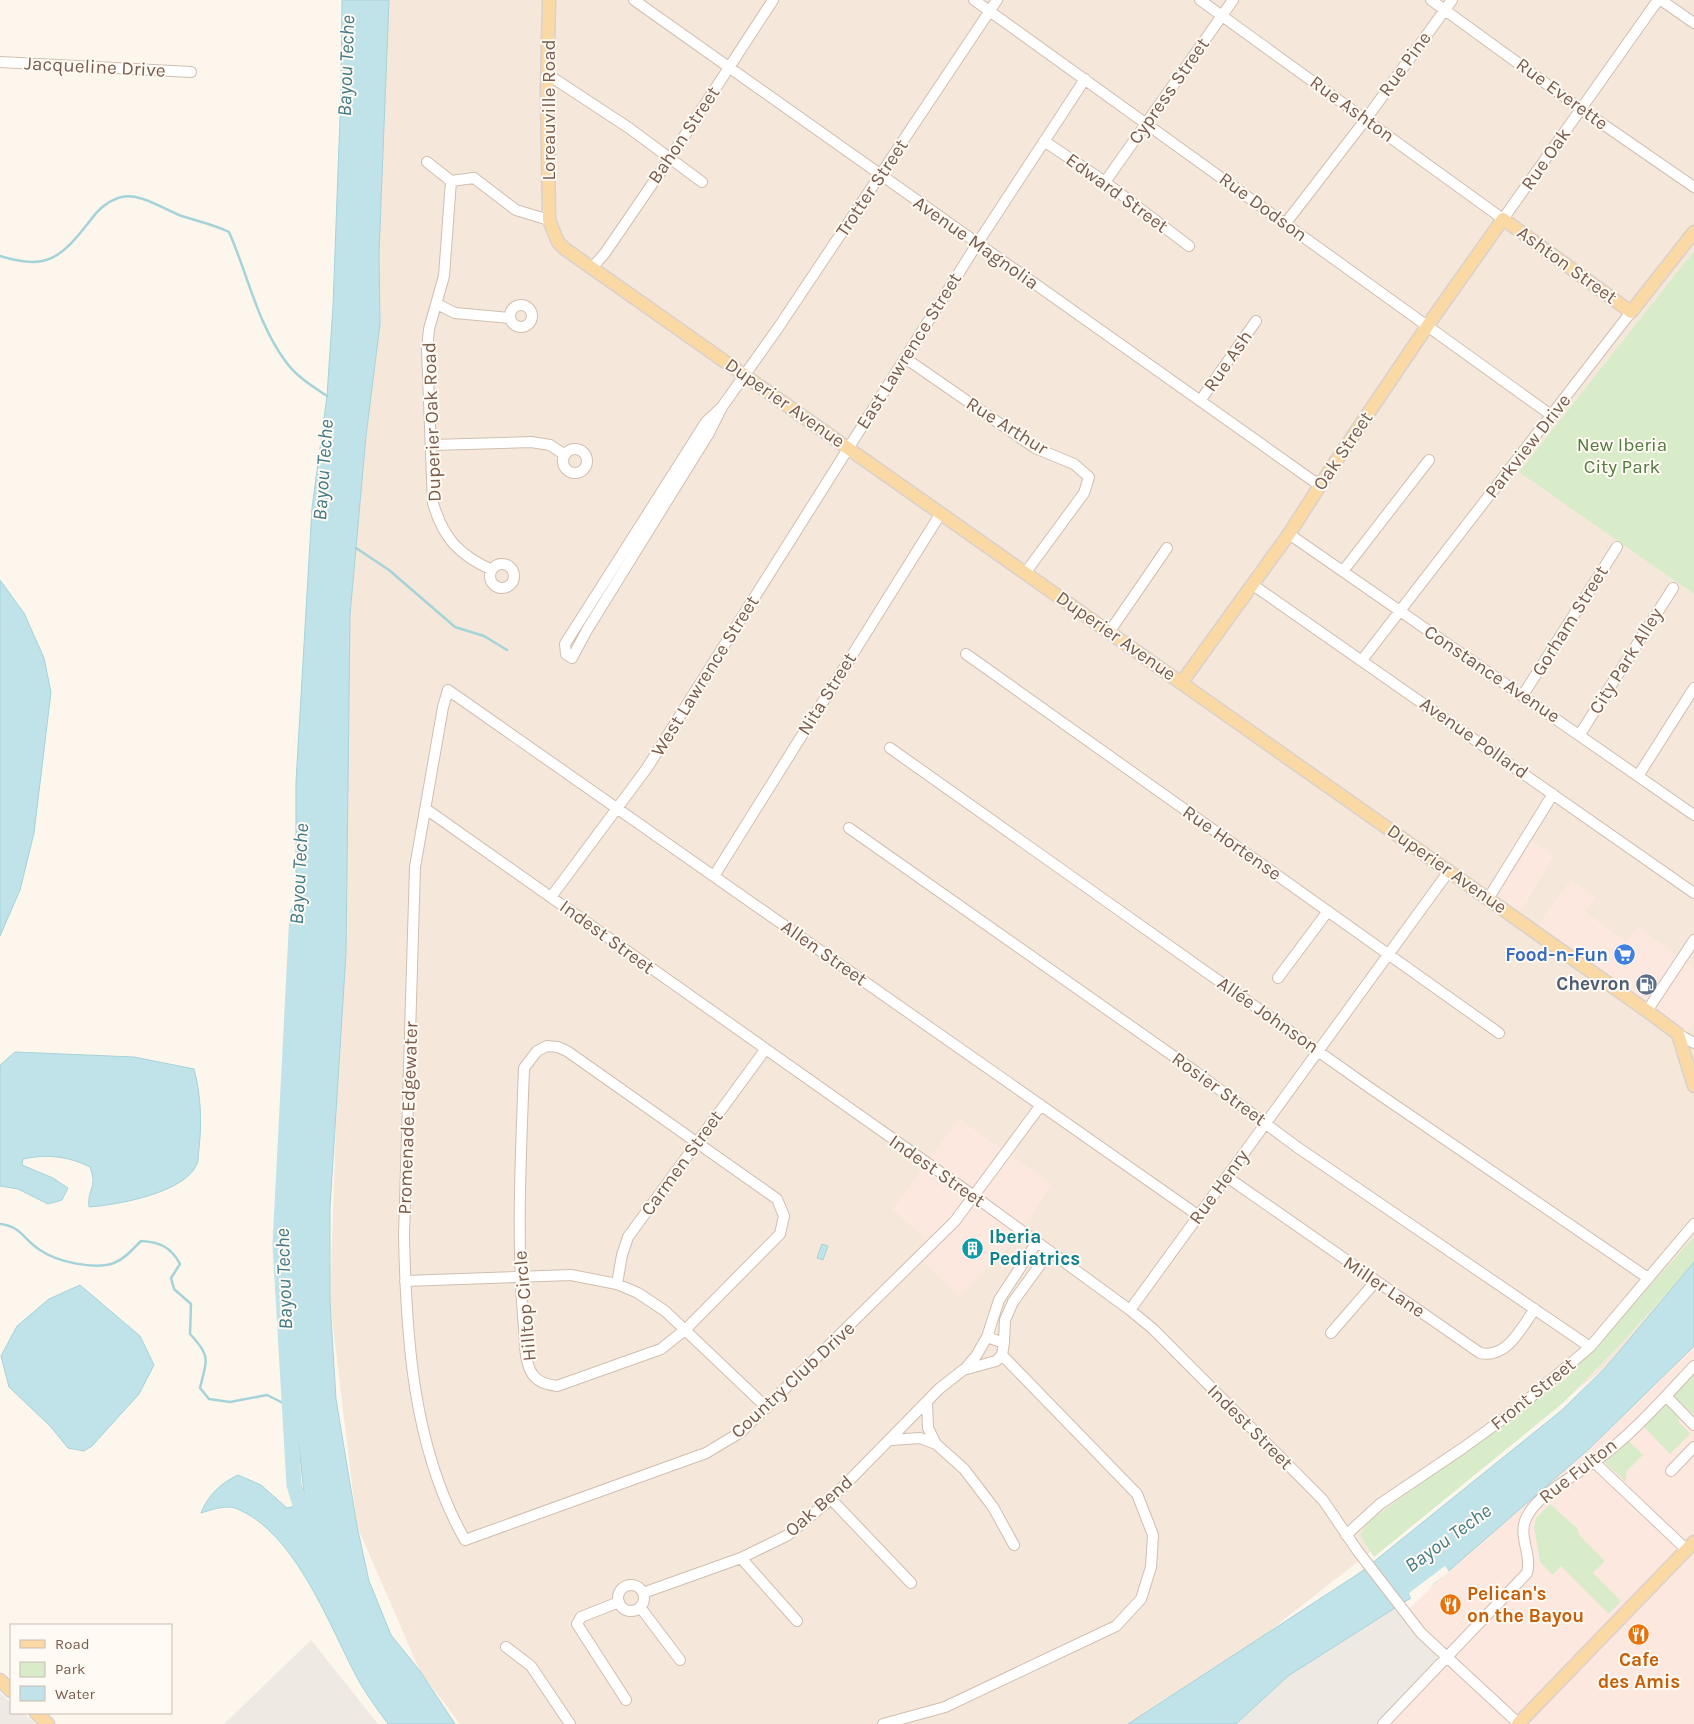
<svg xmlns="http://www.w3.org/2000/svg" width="1694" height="1724" viewBox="0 0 1694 1724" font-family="Karla,sans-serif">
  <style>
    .residential { fill: #f5e8da }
    .commercial { fill: #fde8e0 }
    .industrial { fill: #efe9e4 }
    .green { fill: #d8ecc9 }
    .water { fill: #bfe3e8; stroke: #a5d3da }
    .pier { fill: #fdf6ec }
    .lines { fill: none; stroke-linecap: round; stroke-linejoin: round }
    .stream { stroke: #a5d3da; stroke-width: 2.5 }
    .river { stroke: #bfe3e8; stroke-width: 15 }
    .minor-casing { stroke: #d1beb0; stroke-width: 12 }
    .major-casing { stroke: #dad1cd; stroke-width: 15 }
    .minor { stroke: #fff; stroke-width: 10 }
    .major { stroke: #fbd9a5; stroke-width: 12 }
    .labels { text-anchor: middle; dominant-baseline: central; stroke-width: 4; stroke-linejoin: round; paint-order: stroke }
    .street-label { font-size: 19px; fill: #7a5c4d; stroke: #fffaf3 }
    .park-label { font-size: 19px; fill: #537a41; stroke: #fffaf3 }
    .shop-label { font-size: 19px; font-weight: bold; fill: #366cbe; stroke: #fffaf3; text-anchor: end }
    .service-label { font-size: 19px; font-weight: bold; fill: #4e5e75; stroke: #fffaf3; text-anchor: end }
    .culture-label { font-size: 19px; font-weight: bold; fill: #0d838f; stroke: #fffaf3; text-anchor: start }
    .food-label { font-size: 19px; font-weight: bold; fill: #c56008; stroke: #fffaf3; text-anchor: start }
    .water-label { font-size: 20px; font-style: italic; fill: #437c86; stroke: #fffaf3 }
  </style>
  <rect width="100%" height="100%" fill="#fdf6ec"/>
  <!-- residential -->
  <path class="residential" d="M358,0H1694V1267L1606,1367L1263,1636L1135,1724H460L420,1671L357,1526L330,1302L346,824Z"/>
  <!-- commercial -->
  <path class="commercial" d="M1529,839L1554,855L1521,911L1495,895Z
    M1571,880L1595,898L1585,912L1626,942L1638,927L1694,968V1022L1683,1036L1536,927Z
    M959,1119L1051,1184L1022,1231L960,1296L923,1262L934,1248L893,1209Z
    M1694,1333V1724H1524L1427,1633L1410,1608Z
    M1447,1659L1517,1724H1384Z"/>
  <!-- industrial -->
  <path class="industrial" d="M1394,1609L1447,1659L1384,1724H1236L1288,1676Z
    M311,1640L378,1724H224Z
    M0,1693L11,1703V1713H23L36,1724H0Z"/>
  <!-- green -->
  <path class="green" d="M1694,251V594L1519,472Z
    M1694,1237V1263L1617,1348L1563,1403L1374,1557L1360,1535L1369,1521L1566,1379Z
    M1694,1372V1415L1672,1394Z
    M1664,1400L1681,1417L1678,1421L1690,1434L1670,1454L1641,1424Z
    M1625,1437L1643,1455L1626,1472V1482L1605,1463L1604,1458Z
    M1550,1504L1577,1528L1580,1536L1605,1561L1593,1573L1621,1601L1609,1614L1561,1566L1553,1575L1540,1562L1534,1527L1536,1518Z"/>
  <!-- water -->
  <path class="water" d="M342,0H389L379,253L380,324L366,436L350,615L346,953L330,1207V1302L336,1399L357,1526L369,1581L391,1635L420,1671L455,1724H388C378,1710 368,1697 360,1683C330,1629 297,1532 235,1508C224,1505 211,1510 201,1513C208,1495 221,1483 238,1475L261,1485L287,1508L300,1505L304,1493L295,1409L285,1253L296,1054V782L312,508L327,396L333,306L341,91Z
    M0,580L24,613L44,658L51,692L34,833L20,890L0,936Z
    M15,1052L134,1057L194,1069C201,1095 202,1122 199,1149C198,1153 199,1160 197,1164C185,1193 117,1205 89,1207C87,1189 98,1188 90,1167C68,1156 46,1154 23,1159L22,1165L53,1178L68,1188L62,1200L48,1204L18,1189L0,1186V1065Z
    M822,1244L828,1246L823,1260L817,1258Z
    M1694,1262V1346L1590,1448L1436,1582L1288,1676L1236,1724H1128L1361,1572L1562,1410L1606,1367Z
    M80,1285L140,1336L154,1365L139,1394L92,1446L84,1451L68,1448L50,1426L9,1387L1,1356L17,1326L49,1299Z"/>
  <!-- pier -->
  <path class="pier" d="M1445,1566L1449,1572L1412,1600L1409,1593Z"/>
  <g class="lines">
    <!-- stream -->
    <path class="stream" d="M0,256C46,271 61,258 89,222C96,212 106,202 118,198C137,191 162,208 179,215C196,221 213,224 229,232C248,275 257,323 286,362C296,376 312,386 327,396
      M356,548L389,570L455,627L484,636L507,650
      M0,1224C21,1226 24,1240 40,1250C57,1262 95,1270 114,1263C125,1259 133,1249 141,1241C160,1242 171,1247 180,1264L171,1278L174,1289L191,1304L190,1334C211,1356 207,1359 200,1388L209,1399L230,1402L267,1395L295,1409"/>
    <!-- river -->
    <path class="river" d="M297,913L280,1245L294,1485L306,1524"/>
    <defs>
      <path id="minor" d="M634,0L1319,485
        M974,0L1551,415
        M1200,0L1503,219L1658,0
        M1431,0L1581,109L1694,187
        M1661,0L1694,23
        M0,62L191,72
        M547,74L629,128L702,182
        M1044,141L1105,182L1189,246
        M427,162L451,181
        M451,181L444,276L429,329L427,350L433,503C443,538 459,555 492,570
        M451,181L474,178L516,210L549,220
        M1105,182L1233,0
        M1285,224L1366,119L1452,0
        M592,268L605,253L670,158L773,0
        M437,304L455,313L510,318
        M510 316a11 11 0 1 1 22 0a11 11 0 1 1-22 0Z
        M905,358L1035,448L1074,464L1089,477L1084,493L1026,572
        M1200,401L1256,321
        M722,407L706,422L565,644L566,654L572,658L587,630L709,433L722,407L778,328L997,0
        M432,445L531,442L550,445L565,455
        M563 461a12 12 0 1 1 24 0a12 12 0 1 1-24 0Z
        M1289,534L1694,815
        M490 576a12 12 0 1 1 24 0a12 12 0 1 1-24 0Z
        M1343,571L1429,460
        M1253,585L1694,893
        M1110,631L1167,548
        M966,654L1499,1033
        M1362,660L1631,312
        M1523,695L1617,547
        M1580,734L1673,588
        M890,748L1370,1088L1648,1278
        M1638,776L1694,688
        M426,809L974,1196L1130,1310L1153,1329L1323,1500L1357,1550L1421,1633L1519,1724
        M849,828L1196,1072L1297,1147L1590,1347
        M714,876L941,513
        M551,897L647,768L977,244L1085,79
        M1488,899L1553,794
        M1278,978L1328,911
        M1647,1011L1694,940
        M1678,1034L1694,1043
        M547,1046L558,1047L567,1051L777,1199L784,1216L780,1234L686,1329L661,1349L557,1386C548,1385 539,1383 533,1375C524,1362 525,1342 524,1327C516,1241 521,1154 524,1068L537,1051Z
        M1041,1105L955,1221L741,1432L706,1453L465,1540C413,1449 406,1338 404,1235L415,867L443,707L448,690L1199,1216
        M1227,1177L1480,1353C1507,1359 1521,1328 1535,1309
        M405,1281L571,1275L617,1284L638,1293L665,1311L767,1408
        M617,1284L622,1255L628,1237L765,1050
        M1130,1310L1449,871
        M1331,1333L1376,1281
        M1004,1343L1005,1320L1013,1302L1050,1251
        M964,1370L976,1356L987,1337L999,1300L1037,1242
        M1666,1396L1694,1425
        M927,1403L928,1428L936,1444L964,1469L993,1507L1014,1545
        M891,1440L920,1438L936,1444
        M1594,1462L1687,1550
        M1671,1471L1694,1447
        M831,1499L911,1583
        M1346,1535L1380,1504L1463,1448L1518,1408L1590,1347L1694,1224
        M741,1558L797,1621
        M618 1598a13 13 0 1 1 26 0a13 13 0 1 1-26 0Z
        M643,1593L741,1558L788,1535L831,1499L939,1389L963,1370L996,1361L1002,1355L1004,1343L987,1337
        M619,1602L581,1617L577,1624L626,1700
        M640,1607L680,1660
        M506,1647L531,1666L570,1724
        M883,1724L945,1707L1116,1626L1141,1599L1151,1567L1153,1535L1137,1494L1002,1355
        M1383,1724L1527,1573C1532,1555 1519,1538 1525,1521C1533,1497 1574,1476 1594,1462C1631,1436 1663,1399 1694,1366"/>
      <path id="major" d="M549,0L547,92L549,220L558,242L565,249L1650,1013L1678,1034L1694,1086
        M1182,682L1289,534L1328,473L1428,325L1503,219L1631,312L1694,232
        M0,1680L11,1691
        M36,1713L48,1724
        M1518,1724L1694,1542"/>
    </defs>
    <!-- minor casing -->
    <use href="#minor" class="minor-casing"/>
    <!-- major casing -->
    <use href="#major" class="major-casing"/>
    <!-- minor -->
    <use href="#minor" class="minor"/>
    <!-- major -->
    <use href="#major" class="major"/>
  </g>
  <!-- icons -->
  <defs>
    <symbol id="supermarket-disc" viewBox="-11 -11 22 22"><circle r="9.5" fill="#3f7fe0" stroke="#fffaf3"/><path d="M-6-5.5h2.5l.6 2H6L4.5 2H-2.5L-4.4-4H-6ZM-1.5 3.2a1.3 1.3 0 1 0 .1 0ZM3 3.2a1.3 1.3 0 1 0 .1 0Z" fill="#fff"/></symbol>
    <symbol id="fuel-disc" viewBox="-11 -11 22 22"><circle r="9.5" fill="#5c6f8a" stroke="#fffaf3"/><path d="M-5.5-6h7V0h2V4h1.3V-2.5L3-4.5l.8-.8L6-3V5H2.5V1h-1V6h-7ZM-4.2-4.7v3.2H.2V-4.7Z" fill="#fff"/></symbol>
    <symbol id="building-disc" viewBox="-11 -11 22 22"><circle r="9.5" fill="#0f9aa8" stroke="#fffaf3"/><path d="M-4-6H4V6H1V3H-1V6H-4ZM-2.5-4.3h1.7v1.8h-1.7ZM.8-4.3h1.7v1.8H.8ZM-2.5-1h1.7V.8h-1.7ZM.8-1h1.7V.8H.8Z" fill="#fff"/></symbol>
    <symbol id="restaurant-disc" viewBox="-11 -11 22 22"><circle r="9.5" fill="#e8710a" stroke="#fffaf3"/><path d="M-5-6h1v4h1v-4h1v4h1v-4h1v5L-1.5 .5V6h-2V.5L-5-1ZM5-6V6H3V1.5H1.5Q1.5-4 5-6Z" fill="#fff"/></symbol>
  </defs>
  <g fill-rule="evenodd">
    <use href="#supermarket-disc" x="1612" y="942" width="25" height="25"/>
    <use href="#fuel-disc" x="1634" y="972" width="25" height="25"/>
    <use href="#building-disc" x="960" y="1236" width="25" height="25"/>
    <use href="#restaurant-disc" x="1438" y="1592" width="25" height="25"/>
    <use href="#restaurant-disc" x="1626" y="1622" width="25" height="25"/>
  </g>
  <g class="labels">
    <!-- street labels -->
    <g class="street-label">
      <text transform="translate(1405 64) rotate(-54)">Rue Pine</text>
      <text transform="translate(95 67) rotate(3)">Jacqueline Drive</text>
      <text transform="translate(1169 91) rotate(-55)">Cypress Street</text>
      <text transform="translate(1562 94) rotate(36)">Rue Everette</text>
      <text transform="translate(1352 109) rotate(36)">Rue Ashton</text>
      <text transform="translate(549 110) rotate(-90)">Loreauville Road</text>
      <text transform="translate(684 135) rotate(-56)">Bahon Street</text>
      <text transform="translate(1546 159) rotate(-55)">Rue Oak</text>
      <text transform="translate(872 188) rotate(-56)">Trotter Street</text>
      <text transform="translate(1117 193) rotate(36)">Edward Street</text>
      <text transform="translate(1263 207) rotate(36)">Rue Dodson</text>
      <text transform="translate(976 243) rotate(35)">Avenue Magnolia</text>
      <text transform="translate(1567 265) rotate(36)">Ashton Street</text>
      <text transform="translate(909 351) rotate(-58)">East Lawrence Street</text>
      <text transform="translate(1228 361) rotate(-55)">Rue Ash</text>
      <text transform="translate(785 403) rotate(35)">Duperier Avenue</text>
      <text transform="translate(432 422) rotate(-92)">Duperier Oak Road</text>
      <text transform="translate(1007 426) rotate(32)">Rue Arthur</text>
      <text transform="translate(1528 446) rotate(-52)">Parkview Drive</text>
      <text transform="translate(1343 451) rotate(-56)">Oak Street</text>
      <text transform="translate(1570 621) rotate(-58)">Gorham Street</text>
      <text transform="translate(1116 636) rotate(35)">Duperier Avenue</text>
      <text transform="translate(1626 661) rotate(-58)">City Park Alley</text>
      <text transform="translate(1492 674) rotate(34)">Constance Avenue</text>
      <text transform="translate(705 676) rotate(-58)">West Lawrence Street</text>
      <text transform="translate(827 694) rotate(-58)">Nita Street</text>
      <text transform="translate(1474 738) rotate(35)">Avenue Pollard</text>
      <text transform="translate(1232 843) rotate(35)">Rue Hortense</text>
      <text transform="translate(1447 869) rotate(35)">Duperier Avenue</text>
      <text transform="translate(607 937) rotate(36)">Indest Street</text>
      <text transform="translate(824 953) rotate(35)">Allen Street</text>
      <text transform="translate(1268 1015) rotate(35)">Allée Johnson</text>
      <text transform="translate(1219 1089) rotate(36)">Rosier Street</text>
      <text transform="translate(408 1118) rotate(-88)">Promenade Edgewater</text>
      <text transform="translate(682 1163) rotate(-54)">Carmen Street</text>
      <text transform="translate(937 1171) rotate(35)">Indest Street</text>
      <text transform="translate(1219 1187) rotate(-54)">Rue Henry</text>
      <text transform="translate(1384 1287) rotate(34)">Miller Lane</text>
      <text transform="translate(525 1306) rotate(-95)">Hilltop Circle</text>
      <text transform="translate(793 1380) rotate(-43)">Country Club Drive</text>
      <text transform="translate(1533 1394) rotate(-39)">Front Street</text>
      <text transform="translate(1250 1427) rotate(45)">Indest Street</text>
      <text transform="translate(1578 1471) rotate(-38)">Rue Fulton</text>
      <text transform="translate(819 1506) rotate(-41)">Oak Bend</text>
    </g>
    <!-- park labels -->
    <g class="park-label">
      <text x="1622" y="445">New Iberia<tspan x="1622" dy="22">City Park</tspan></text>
    </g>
    <!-- shop labels -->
    <g class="shop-label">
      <text x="1608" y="955">Food-n-Fun</text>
    </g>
    <!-- service labels -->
    <g class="service-label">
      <text x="1630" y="984">Chevron</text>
    </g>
    <!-- culture labels -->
    <g class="culture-label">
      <text x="989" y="1237">Iberia<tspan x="989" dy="22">Pediatrics</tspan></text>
    </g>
    <!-- food labels -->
    <g class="food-label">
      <text x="1467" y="1594">Pelican's<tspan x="1467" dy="22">on the Bayou</tspan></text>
      <text x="1639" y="1660" text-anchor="middle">Cafe<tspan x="1639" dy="22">des Amis</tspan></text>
    </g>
    <!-- water labels -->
    <g class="water-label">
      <text transform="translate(346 66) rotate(-88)">Bayou Teche</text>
      <text transform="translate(323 470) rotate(-86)">Bayou Teche</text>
      <text transform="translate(299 874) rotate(-87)">Bayou Teche</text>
      <text transform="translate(284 1279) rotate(-92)">Bayou Teche</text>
      <text transform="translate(1448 1538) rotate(-36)">Bayou Teche</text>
    </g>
  </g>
  <!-- legend -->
  <rect x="10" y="1624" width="162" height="90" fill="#fffaf3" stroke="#cabbb1"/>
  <rect x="20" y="1640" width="25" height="8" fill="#fbd9a5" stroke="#cabbb1"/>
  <text x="55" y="1649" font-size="15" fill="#7a5c4d">Road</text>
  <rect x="20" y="1662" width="25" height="15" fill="#d8ecc9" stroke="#cabbb1"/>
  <text x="55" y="1674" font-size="15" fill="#7a5c4d">Park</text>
  <rect x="20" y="1686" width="25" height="15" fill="#bfe3e8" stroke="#cabbb1"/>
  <text x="55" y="1699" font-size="15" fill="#7a5c4d">Water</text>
</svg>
